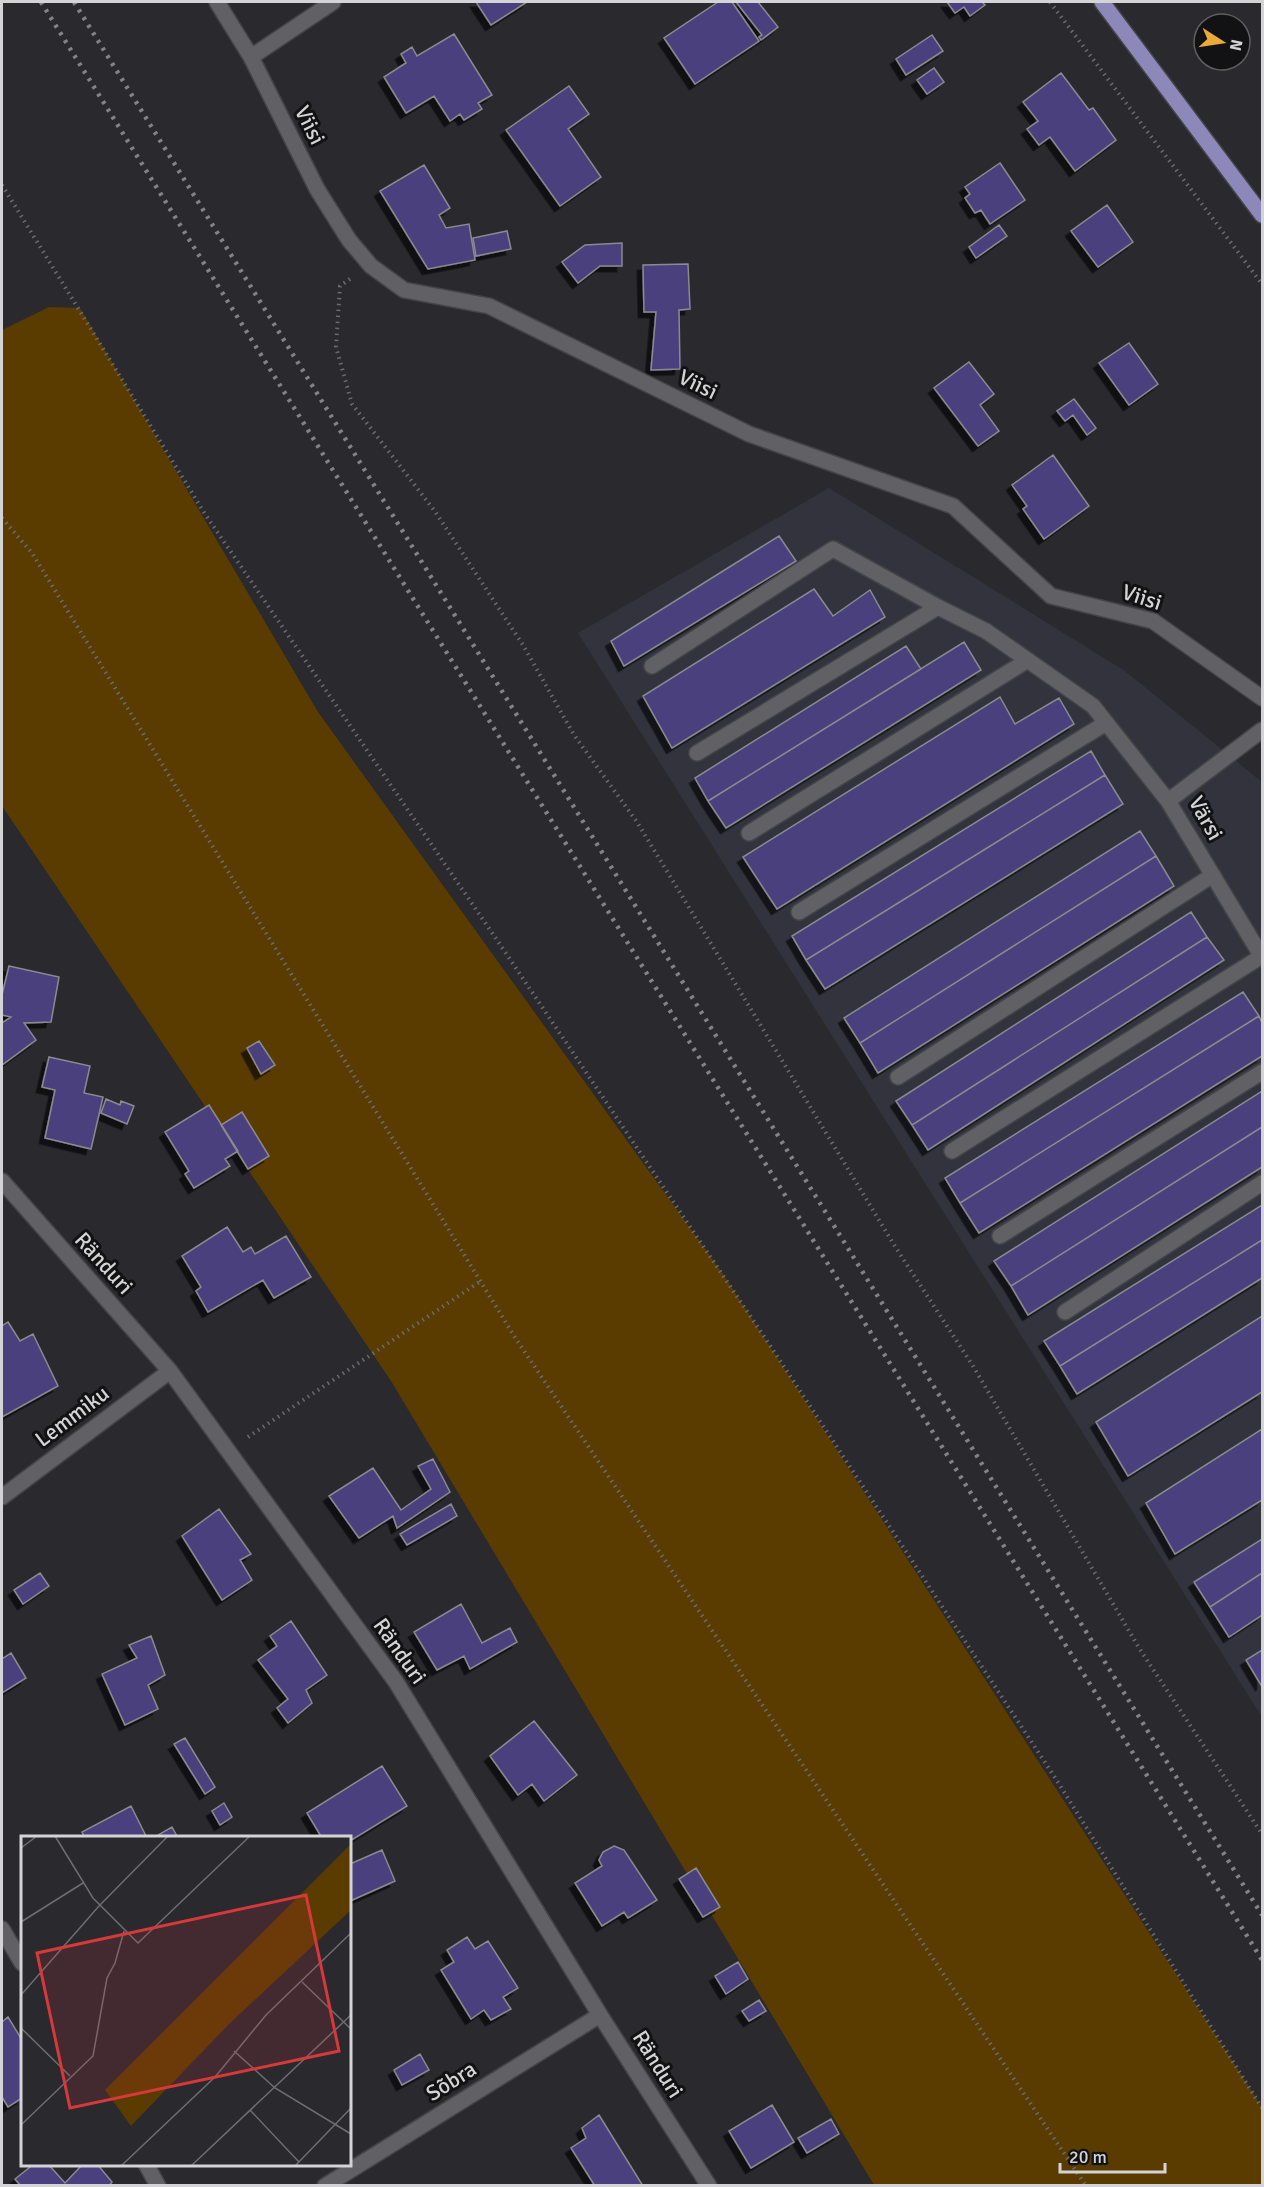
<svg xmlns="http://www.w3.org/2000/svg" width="1264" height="2187" viewBox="0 0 1264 2187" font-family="Signika,sans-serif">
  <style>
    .built { fill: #33333d }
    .green { fill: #5a3b00 }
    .building { fill: #483f7d; stroke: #8a8a8f; stroke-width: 1.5; filter: url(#shadow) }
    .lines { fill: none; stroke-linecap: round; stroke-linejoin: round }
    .minor-casing { stroke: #444448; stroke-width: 18 }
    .major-casing { stroke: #444448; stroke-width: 18 }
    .path { stroke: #6b6b6f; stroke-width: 4; stroke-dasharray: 1.5 4.5; stroke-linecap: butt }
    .minor { stroke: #606065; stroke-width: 15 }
    .major { stroke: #8d88ba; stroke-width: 15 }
    .rail { stroke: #838387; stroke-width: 4.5; stroke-dasharray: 3 6; stroke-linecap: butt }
    .labels { text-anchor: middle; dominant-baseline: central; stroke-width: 6; stroke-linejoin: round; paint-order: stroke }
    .street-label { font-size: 22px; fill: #d4d4d7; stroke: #121214 }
    .inset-road { fill: none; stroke: #6d6d72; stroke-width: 1.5 }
    .view { fill: #d6393a; fill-opacity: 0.15; stroke: #d6393a; stroke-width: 3 }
    .inset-edge { fill: none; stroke: #d4d4d7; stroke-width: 3 }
  </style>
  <defs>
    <filter id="shadow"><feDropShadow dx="-5.5" dy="5.5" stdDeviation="0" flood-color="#0009"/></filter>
  </defs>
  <rect width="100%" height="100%" fill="#29292e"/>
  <!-- built -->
  <path class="built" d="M829,488L1125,671L1262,782V1717L578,633Z"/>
  <!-- green -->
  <path class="green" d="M49,307L80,308L318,712L721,1271L1262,2107V2185H874L391,1381L2,806V330Z"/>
  <!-- building -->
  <path class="building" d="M476,2H527L491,25Z
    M718,2H732L759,41L695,84L664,38Z
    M736,2H758L778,27L761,40L759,37L762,35Z
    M947,2H982L985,5L970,16L964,7L955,13Z
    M454,34L492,95L478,103L482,109L464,120L460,114L450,121L434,96L406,113L384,77L406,63L401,54L412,47L417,56Z
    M932,35L943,51L906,75L896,59Z
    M934,68L944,82L927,94L917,80Z
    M1061,73L1089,110L1093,108L1116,140L1075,171L1050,137L1039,145L1027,129L1038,121L1023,102Z
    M569,86L589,114L568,129L601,177L560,206L506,130Z
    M1000,163L1025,200L990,224L981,210L975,213L965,198L970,194L965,187Z
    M424,165L450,208L439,215L446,228L469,224L475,260L428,269L380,191Z
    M1107,205L1133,242L1098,267L1071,231Z
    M999,225L1007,236L976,258L969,247Z
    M507,231L511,249L476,256L473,238Z
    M622,243V266H600L578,283L562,262L585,245Z
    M688,264L690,309L679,310L680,369L651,370L656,312H644L643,265Z
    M1129,343L1158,384L1129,405L1099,363Z
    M969,362L994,394L980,405L999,431L978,446L934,388Z
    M1074,399L1096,428L1087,435L1073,415L1065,421L1057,411Z
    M1053,455L1089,506L1044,539L1023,509L1027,506L1012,485Z
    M779,536L796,561L624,666L611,641Z
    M814,589L833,616L870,590L885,617L672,748L643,696Z
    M964,642L981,670L726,828L708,801Z
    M906,646L921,669L708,801L695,778Z
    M1000,697L1015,724L1059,698L1074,724L777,909L743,857Z
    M1091,751L1105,775L806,960L792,936Z
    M1105,775L1123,804L825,989L806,960Z
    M1140,831L1156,856L860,1043L844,1018Z
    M1156,856L1174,886L878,1073L860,1043Z
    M1191,912L1207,937L912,1125L896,1101Z
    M1207,937L1224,960L928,1150L912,1125Z
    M9,966L59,977L51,1022L24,1023L36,1040L2,1065V1023L11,1017L2,1015V995Z
    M1243,992L1259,1016L960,1203L945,1178Z
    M1259,1016L1262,1023V1056L979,1233L960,1203Z
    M259,1041L275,1065L261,1074L247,1048Z
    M49,1057L90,1066L84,1093L103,1097L91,1149L45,1138L55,1090L42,1087Z
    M1262,1091V1127L1011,1286L994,1261Z
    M106,1099L120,1105L121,1101L134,1106L127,1124L101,1113Z
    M209,1105L238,1151L225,1159L230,1166L194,1188L185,1174L189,1171L165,1132Z
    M242,1112L269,1156L248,1169L221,1125Z
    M1262,1127V1167L1028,1315L1011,1286Z
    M1262,1205V1240L1060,1366L1044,1341Z
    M227,1227L243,1252L251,1247L255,1254L286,1236L311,1277L274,1298L263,1280L208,1312L196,1291L201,1287L182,1256Z
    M1262,1240V1278L1077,1394L1060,1366Z
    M1262,1316V1392L1128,1476L1096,1422Z
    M8,1322L20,1341L33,1334L58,1386L2,1417V1326Z
    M1262,1429V1500L1175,1554L1146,1503Z
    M433,1459L450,1492L397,1528L393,1516L359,1538L329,1496L373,1468L401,1510L431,1489L418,1466Z
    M451,1504L457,1516L407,1545L400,1534Z
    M219,1509L251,1554L240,1560L252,1580L222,1600L182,1536Z
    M1262,1539V1573L1210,1607L1194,1582Z
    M40,1573L49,1586L23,1604L14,1590Z
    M1262,1573V1615L1229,1637L1210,1607Z
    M461,1604L482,1643L510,1628L517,1642L470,1669L464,1656L437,1670L414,1632Z
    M291,1621L327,1675L306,1690L312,1703L288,1723L277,1708L288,1699L258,1660L277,1646L270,1636Z
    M151,1636L165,1675L148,1685L158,1709L125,1725L102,1674L137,1658L129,1645Z
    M1262,1650V1684L1261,1685L1246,1660Z
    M11,1653L26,1678L2,1693V1659Z
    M534,1721L577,1775L544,1801L532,1784L518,1795L490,1756Z
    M185,1738L215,1787L205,1794L174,1744Z
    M382,1766L407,1806L350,1841V1838H322L307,1813Z
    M224,1803L232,1817L220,1825L212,1811Z
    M131,1806L147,1838H85L82,1832Z
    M172,1827L178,1838H153Z
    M614,1846L624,1850L657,1900L628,1918L624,1912L602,1926L575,1883L602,1866L599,1860L603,1852Z
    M382,1850L395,1881L350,1901V1864Z
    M696,1868L720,1907L703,1917L679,1879Z
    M467,1937L475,1949L488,1941L518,1988L503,1997L511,2009L491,2020L484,2010L471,2019L441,1970L454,1962L447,1950Z
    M738,1962L748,1979L726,1994L715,1976Z
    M759,2000L766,2011L749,2021L742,2011Z
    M8,2017L22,2040V2098L8,2107L2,2097V2022Z
    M420,2054L429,2070L402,2085L394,2070Z
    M772,2105L794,2142L751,2168L729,2131Z
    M599,2115L643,2186H595L571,2148L586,2138L582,2128Z
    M831,2119L839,2134L807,2153L798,2138Z
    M34,2164H48L65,2183L83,2164H97L112,2182L109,2186H21L15,2179Z"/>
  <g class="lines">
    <defs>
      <path id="minor" d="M217,2L251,57L317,189L349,240L371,266L404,290L489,306L749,434L953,506L1051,596L1153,621L1262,698
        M251,57L333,2
        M652,666L833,549L938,607L986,631L1093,706L1168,801
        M1262,730L1168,801L1262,957
        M697,753L938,607
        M749,833L1028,660
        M799,912L1106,723
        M898,1077L1213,875
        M952,1151L1262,956
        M2,1181L170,1371L396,1682L600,2015L709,2186
        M1000,1236L1262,1072
        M1065,1312L1262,1183
        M2,1497L170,1371
        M2,1929L22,1963
        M146,2164L158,2186
        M325,2186L600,2015"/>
      <path id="major" d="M1102,2L1262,215"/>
    </defs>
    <!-- minor casing -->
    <use href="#minor" class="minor-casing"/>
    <!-- major casing -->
    <use href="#major" class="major-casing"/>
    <!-- path -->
    <path class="path" d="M1050,2L1262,284
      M2,185L205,514L499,943L767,1341L1054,1776L1262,2108
      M350,279L340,286L336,347L352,404L434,510L523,645L574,735L637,822L896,1248L973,1366L1139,1648L1262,1834
      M2,518L32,553L516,1339L1086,2186
      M248,1437L481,1281"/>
    <!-- minor -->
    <use href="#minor" class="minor"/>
    <!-- major -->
    <use href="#major" class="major"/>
    <!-- rail -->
    <path class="rail" d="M41,2L1262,1960
      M74,2L1262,1915"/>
  </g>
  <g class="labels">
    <!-- street labels -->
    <g class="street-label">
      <text transform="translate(310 125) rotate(63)">Viisi</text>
      <text transform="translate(698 384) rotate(26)">Viisi</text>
      <text transform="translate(1142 597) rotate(18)">Viisi</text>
      <text transform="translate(1206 818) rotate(61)">Värsi</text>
      <text transform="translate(104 1263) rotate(48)">Ränduri</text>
      <text transform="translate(72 1416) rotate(-37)">Lemmiku</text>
      <text transform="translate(400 1651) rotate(55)">Ränduri</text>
      <text transform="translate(658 2064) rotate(58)">Ränduri</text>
      <text transform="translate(451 2081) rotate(-32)">Sõbra</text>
    </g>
  </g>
  <!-- overview -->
  <g transform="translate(21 1836)">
    <rect width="330" height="330" fill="#29292e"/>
    <path d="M330,8V74L208,188L110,290L84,254Z" fill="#5a3b00"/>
    <path class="inset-road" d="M34,0L72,62L117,107L229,0M0,12L16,0M0,86L62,47M281,146L330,193M0,159L78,70L147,0M0,192L49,240M213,215L254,252L330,298M229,274L278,326M0,289L72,220L86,142L94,127L103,95M100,330L194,241L245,179L330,97M170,330L330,179M274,330L330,272"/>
    <path class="view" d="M285,59L318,215L49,272L16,117Z"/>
    <rect width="330" height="330" class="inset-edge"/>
  </g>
  <!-- border -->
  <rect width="1264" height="2187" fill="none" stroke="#d4d4d7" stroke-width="6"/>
  <!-- north arrow -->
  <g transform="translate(1222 42) rotate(102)"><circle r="28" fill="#121214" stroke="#606062" stroke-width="1.5"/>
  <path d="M0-4.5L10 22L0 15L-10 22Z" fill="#eba93a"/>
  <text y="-9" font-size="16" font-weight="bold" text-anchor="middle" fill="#d4d4d7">N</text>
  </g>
  <!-- scale -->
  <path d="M1060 2163v9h105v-9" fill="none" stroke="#d4d4d7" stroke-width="3"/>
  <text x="1069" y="2163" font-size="18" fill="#d4d4d7" stroke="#121214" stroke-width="4.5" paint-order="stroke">20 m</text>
</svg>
